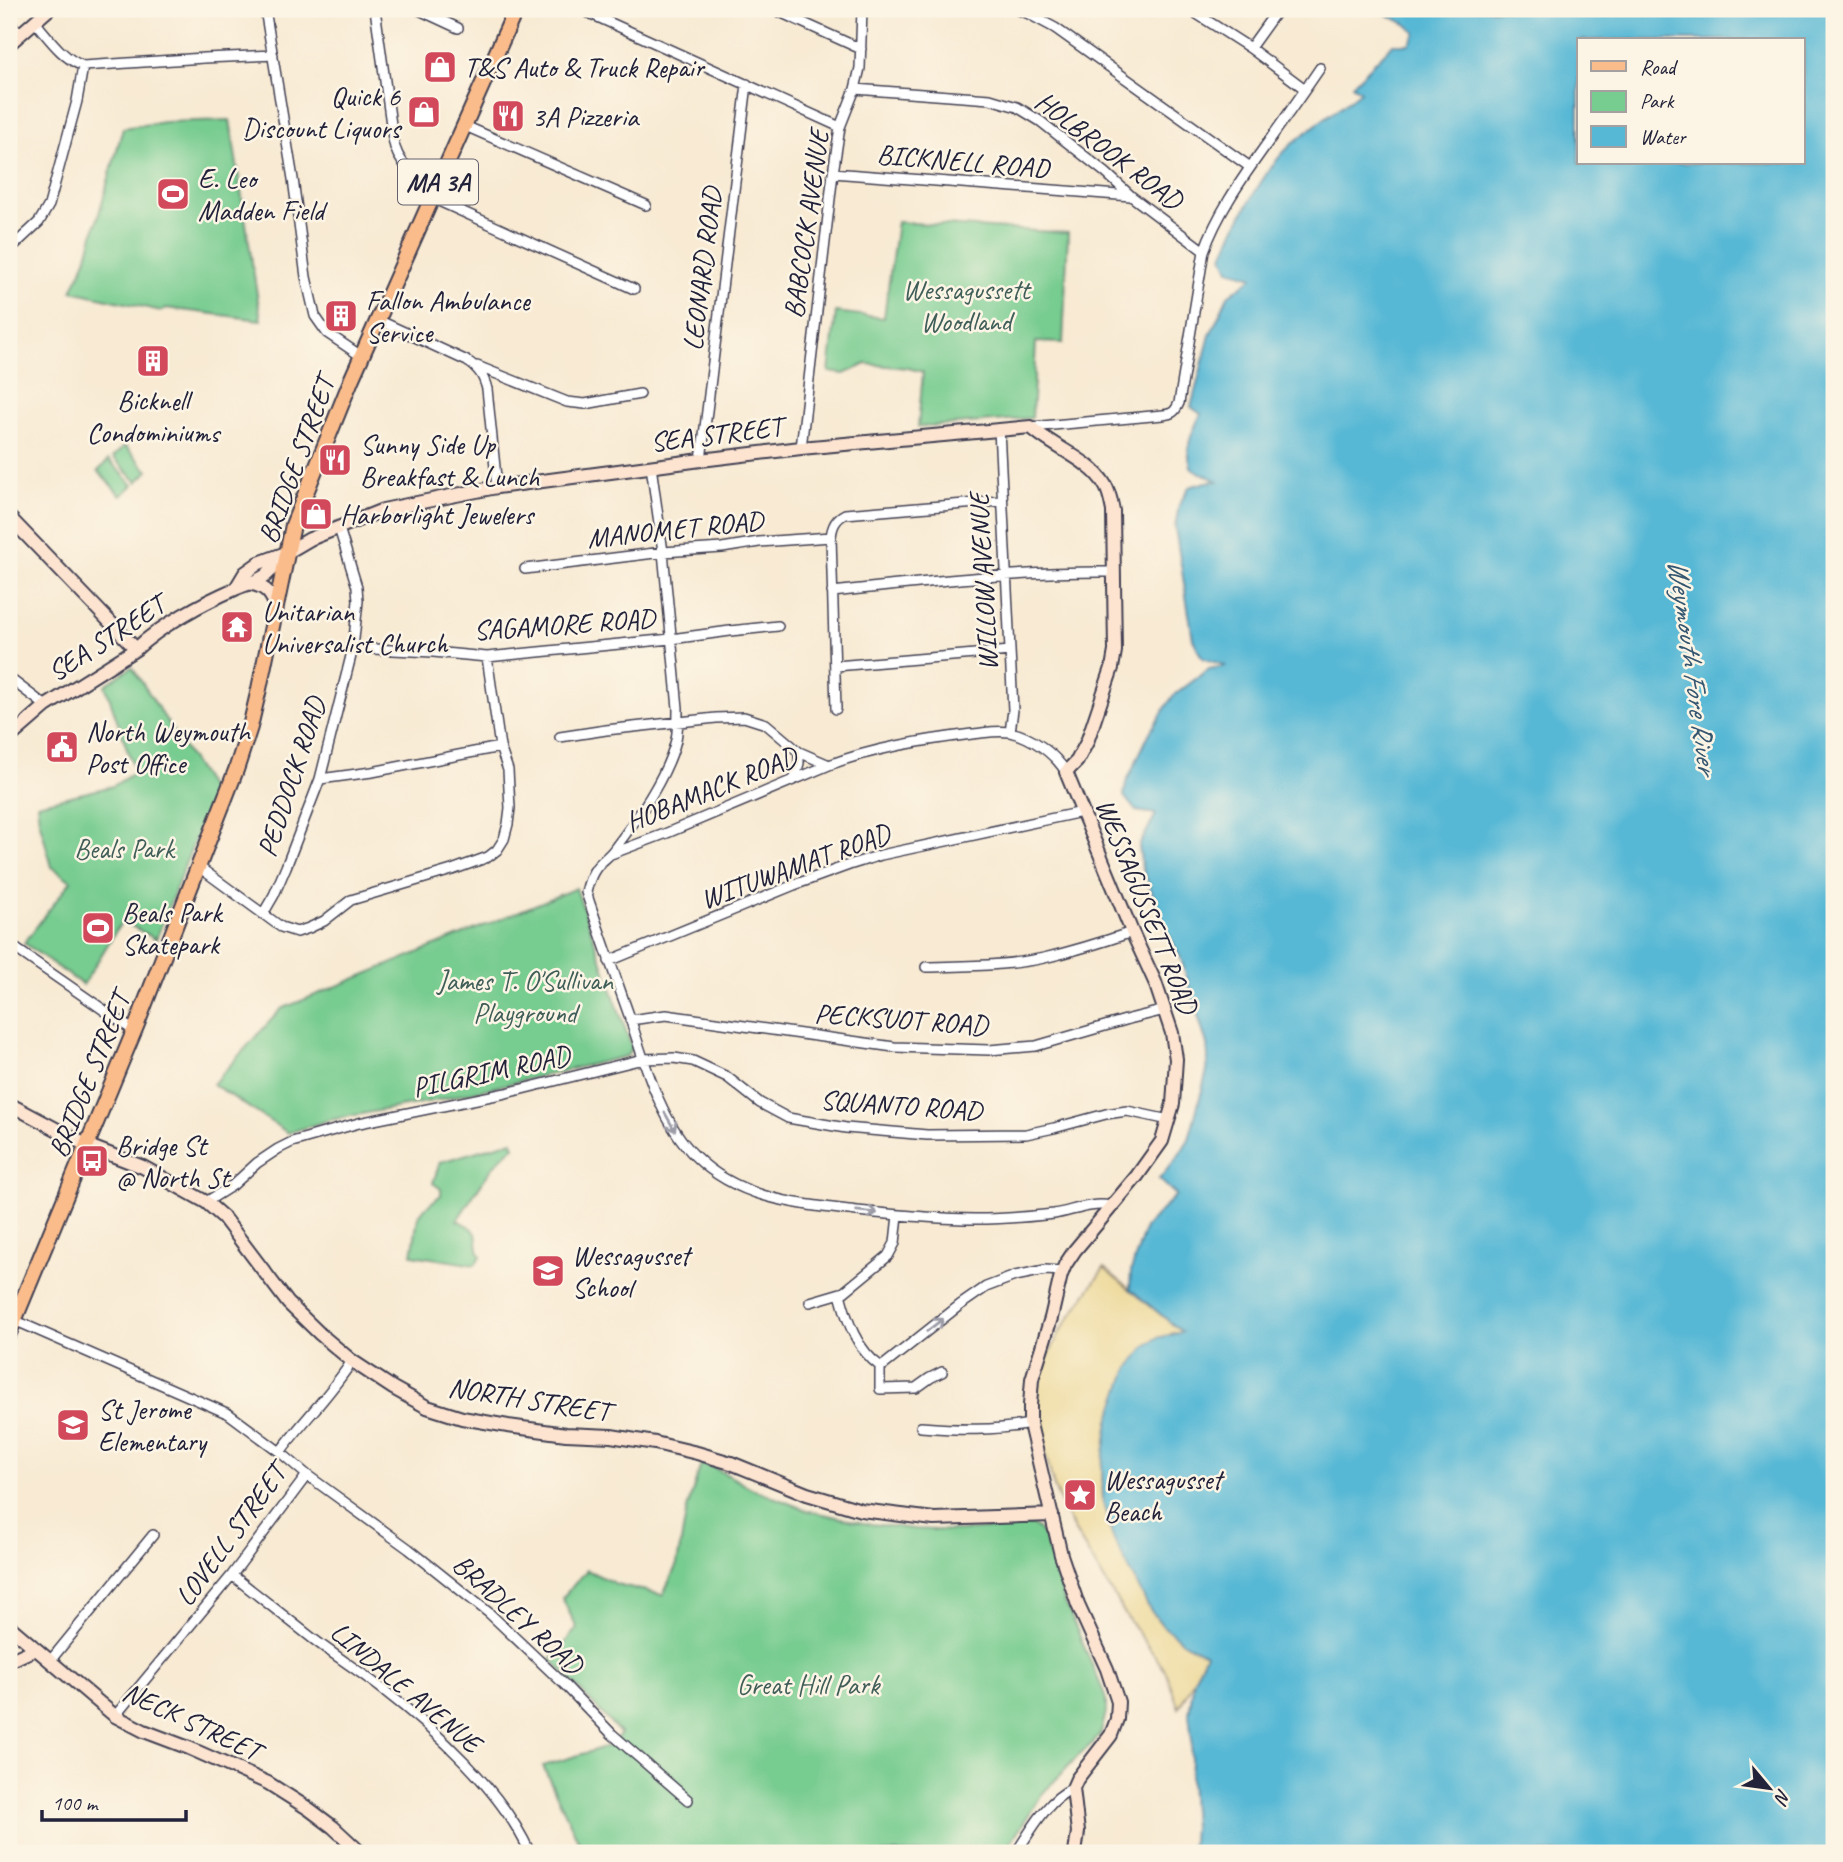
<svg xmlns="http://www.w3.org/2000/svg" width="1843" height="1862" viewBox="0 0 1843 1862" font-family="Caveat,sans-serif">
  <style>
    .green { fill: #77cc90; stroke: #4c7766; stroke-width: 2 }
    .sand { fill: #eeda9e; stroke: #887e6c; stroke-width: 2 }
    .water { fill: #56b8d5; stroke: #3c6d88; stroke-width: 2; fill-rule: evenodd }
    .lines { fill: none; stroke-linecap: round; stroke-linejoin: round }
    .street-casing { stroke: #424052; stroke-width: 12 }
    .secondary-casing { stroke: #424052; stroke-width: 16 }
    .primary-casing { stroke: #424052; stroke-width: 18 }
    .street { stroke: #fff; stroke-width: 9 }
    .secondary { stroke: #fde4d1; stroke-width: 12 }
    .primary { stroke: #fabc8b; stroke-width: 14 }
    .oneway { stroke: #9c9ca7 }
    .labels { text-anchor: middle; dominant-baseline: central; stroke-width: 5; stroke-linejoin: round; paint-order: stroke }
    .shield { fill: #fcf5e5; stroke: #63616e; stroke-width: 2 }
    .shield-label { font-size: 26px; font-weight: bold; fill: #22223b }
    .poi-label { font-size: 28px; fill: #22223b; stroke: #fcf5e5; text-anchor: start }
    .street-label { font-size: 28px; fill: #22223b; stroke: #fcf5e5 }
    .park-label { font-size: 28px; fill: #405e59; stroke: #fcf5e5 }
    .water-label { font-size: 30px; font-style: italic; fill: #345671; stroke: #fcf5e5 }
  </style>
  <rect width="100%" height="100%" fill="#fcf5e5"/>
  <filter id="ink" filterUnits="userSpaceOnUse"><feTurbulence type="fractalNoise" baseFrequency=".0143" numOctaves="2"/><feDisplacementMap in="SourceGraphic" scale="14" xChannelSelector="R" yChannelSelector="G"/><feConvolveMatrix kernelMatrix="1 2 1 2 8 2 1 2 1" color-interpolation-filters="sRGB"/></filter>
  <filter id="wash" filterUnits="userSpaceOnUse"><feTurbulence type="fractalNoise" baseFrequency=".00686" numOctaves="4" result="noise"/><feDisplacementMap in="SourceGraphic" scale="28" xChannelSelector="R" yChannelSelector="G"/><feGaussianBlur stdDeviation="1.57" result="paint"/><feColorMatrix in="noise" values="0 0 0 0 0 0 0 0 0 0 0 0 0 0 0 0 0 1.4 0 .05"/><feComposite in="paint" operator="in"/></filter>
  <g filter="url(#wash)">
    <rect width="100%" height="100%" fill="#f8ead3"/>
    <!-- green -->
    <path class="green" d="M230,120L261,320L166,308L161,311L72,291L86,260L123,128L164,122Z
      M897,222L1068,233L1063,343L1036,342L1032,418L918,427L923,372L908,368L866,364L844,374L829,372L836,312L884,318Z
      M125,446L148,471L137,482L113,457Z
      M109,460L133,485L121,496L98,471Z
      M132,667L213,793L156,939L122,921L83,985L24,943L71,881L52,867L39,820L37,804L113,786L135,772L105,685Z
      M576,888L632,1048L627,1056L443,1099L329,1120L288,1133L213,1084L281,1009Z
      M512,1141L514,1147C494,1159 472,1199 457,1220C463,1223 473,1227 476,1234C479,1243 475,1248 481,1256L475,1265L412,1255L418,1217L425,1208L441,1195V1189L433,1183L440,1162Z
      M701,1464L715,1468L753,1489L806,1510L863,1523L914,1529L958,1531L1032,1525L1039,1530L1044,1537L1064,1600L1102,1688L1106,1700V1712L1101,1733L1094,1742L1081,1753L1042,1794L1004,1853H584L543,1766L608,1746L621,1734L551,1659L577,1628L562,1598L587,1570L616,1584L663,1595L677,1564L687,1509Z"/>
    <!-- sand -->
    <path class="sand" d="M1104,1268L1183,1333H1172L1109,1420L1102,1467L1103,1502L1149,1608L1163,1626L1185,1643L1207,1654L1179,1708L1165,1670L1126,1616L1073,1528L1054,1487L1040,1432L1037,1408L1038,1384L1047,1358L1061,1330Z"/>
    <!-- water -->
    <path class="water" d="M1376,9H1834V1853H1191L1193,1827L1190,1781L1192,1740L1189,1714L1194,1679L1206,1654L1185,1643L1163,1626L1149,1608L1113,1538L1103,1502L1102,1467L1109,1421L1127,1371L1145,1347L1157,1338L1182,1332L1130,1289L1131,1271L1145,1228L1176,1195L1159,1179L1177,1158L1189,1139L1207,1071L1208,1057L1207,1045L1181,959L1169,934L1142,868L1139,846L1156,814L1136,811L1124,796L1126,783L1149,734L1173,696L1209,669L1226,666L1202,658L1193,639L1175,528L1179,505L1189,487L1206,482L1218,481L1192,469C1184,447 1191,434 1201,414L1191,407L1210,335L1228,296L1253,277L1229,270L1223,256C1236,223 1265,168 1291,145C1313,125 1338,110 1361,91L1352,85L1393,44H1409L1416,33L1406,24ZM1579,40H1803V163H1579Z"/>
  </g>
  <g filter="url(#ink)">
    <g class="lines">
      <defs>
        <path id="street" d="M265,9L293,179L306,277L315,316L327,333L361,356
          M375,9L393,139C397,164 414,176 436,187
          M417,9L458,28
          M580,9L840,127
          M773,9L861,49
          M1016,9L1027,13L1055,28L1250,167
          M1189,9L1250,48L1305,89
          M9,22L20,35
          M35,22C49,38 62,58 83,66L204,58L273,55
          M1250,48L1278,9
          M855,89L990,99L1017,107L1040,121L1106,173L1131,196L1204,251
          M463,125L646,205
          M833,173L1131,196
          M432,198L634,289
          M9,250L39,222L49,205L77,101L83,66
          M378,320L467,361C479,368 484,377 487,389L497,487
          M477,366L567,402L585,404L640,394
          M1031,427L1163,415C1172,414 1175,412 1179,403L1204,251C1217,215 1239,183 1261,152C1281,124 1301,96 1320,68
          M999,429L1013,710L1010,732
          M801,448L833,173L840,127L855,89L860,68L862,9
          M701,460L747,84
          M651,466L663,552L678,708C678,718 678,729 676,740C667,777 638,818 615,848C610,856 602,860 596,868C591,875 588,884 586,892C600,934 615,976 630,1018C645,1064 660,1121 695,1156C739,1200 799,1204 857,1211C896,1215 935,1219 974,1219C1001,1219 1027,1217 1054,1214C1073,1211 1091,1202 1111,1206
          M525,569L663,552L722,548L759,542L831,537
          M832,592C926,582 1019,571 1113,572
          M353,648L433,652L487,657L671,639L730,631L778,626
          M836,666L1010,651
          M9,678L46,706
          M836,709L831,537C832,527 835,519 845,514L1001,501
          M560,737L606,730L716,718L744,717L766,724L799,752L829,765C874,748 924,740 972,734C984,733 997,730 1010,732C1032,737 1054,753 1066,772
          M795,778L799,763V752
          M320,779L372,772L500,747
          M611,854L667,833L829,765
          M199,867L281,927L297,932L309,928L324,921L351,900L452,870L488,857L497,850L504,839L508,824L510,808L508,770L500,747L487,657
          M263,914L274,895L286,867L320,779L353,648L358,601L357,587L339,528
          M9,944L134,1031
          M609,961L794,885L849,865L881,855L1082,812
          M926,967C965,966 1006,966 1044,958C1074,951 1103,942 1132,932
          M630,1020L666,1015L894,1047L989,1050L1036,1046L1129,1019L1165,1010
          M206,1202L233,1185L257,1163L278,1149L292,1142L359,1123L506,1093L643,1059L674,1058L693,1061L727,1077L760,1103L788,1118L846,1128L927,1135L1026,1134L1054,1128L1106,1114L1127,1111L1169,1120
          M840,1294C847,1321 857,1350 880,1366
          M810,1302L844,1292L888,1256L895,1243L898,1215
          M14,1320L229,1414L280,1452L307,1475L232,1575L115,1716
          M880,1366L884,1365L960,1305L986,1287L1015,1276L1045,1270L1062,1271
          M880,1366V1389L916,1388L930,1378L942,1372
          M921,1427C959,1430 994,1431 1030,1424
          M280,1452C303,1421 331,1394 352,1361
          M307,1475L409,1549L489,1613L565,1685L612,1734L688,1800
          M232,1575C259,1596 285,1617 312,1638C334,1655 358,1670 381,1688C434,1729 503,1791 530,1853
          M50,1661L153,1535
          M1016,1853C1031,1830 1047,1800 1073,1788"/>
        <path id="secondary" d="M9,44L49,9
          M9,517L136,649
          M252,584C266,587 272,594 276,608
          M236,588L245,573L259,563L286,553L310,539L383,510L451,496L497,487L701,460L801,448L1031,427C1052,447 1091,460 1105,485C1110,493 1111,502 1113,511L1115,651L1112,668L1087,742L1077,761L1066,772L1132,932L1155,982L1172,1033L1176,1059L1173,1104L1162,1141L1137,1176L1075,1250L1065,1265L1061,1275L1051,1318L1032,1379L1030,1405V1424L1061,1555L1078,1605L1107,1669L1118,1702L1117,1719L1111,1735L1077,1779L1073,1788L1078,1832L1075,1853
          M9,738L46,706L136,649C160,626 204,602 235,589C245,584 255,583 265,576C272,570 278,562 284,556
          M9,1104L86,1145L143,1167L206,1202L223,1217L288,1303L320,1334L352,1361L393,1388L427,1407L462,1418L508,1426L566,1434L611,1436L655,1443L697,1453L731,1463L807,1494L861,1510L934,1519L1052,1515
          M9,1626L115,1716L144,1731L189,1748L268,1783L309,1809L333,1827L361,1853
          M9,1661L35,1649"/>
        <path id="primary" d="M9,1333L137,1024L236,770L250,727L259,689L293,525L352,378L516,9"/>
      </defs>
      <!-- street casing -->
      <use href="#street" class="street-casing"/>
      <!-- secondary casing -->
      <use href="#secondary" class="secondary-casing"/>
      <!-- primary casing -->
      <use href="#primary" class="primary-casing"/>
      <!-- street -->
      <use href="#street" class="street"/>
      <!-- secondary -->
      <use href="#secondary" class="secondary"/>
      <!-- primary -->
      <use href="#primary" class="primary"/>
    </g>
    <!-- one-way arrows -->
    <defs><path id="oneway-shaft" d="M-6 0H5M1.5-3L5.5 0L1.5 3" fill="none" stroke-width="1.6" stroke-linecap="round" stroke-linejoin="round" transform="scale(1.75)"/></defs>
    <g class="oneway">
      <use href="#oneway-shaft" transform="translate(670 1122) rotate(61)"/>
      <use href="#oneway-shaft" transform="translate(867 1212) rotate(6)"/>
      <use href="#oneway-shaft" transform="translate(935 1325) rotate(-38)"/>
    </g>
  </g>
  <!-- icons -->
  <defs>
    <symbol id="shop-square" viewBox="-11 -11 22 22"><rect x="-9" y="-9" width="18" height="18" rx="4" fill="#d1495b" stroke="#fcf5e5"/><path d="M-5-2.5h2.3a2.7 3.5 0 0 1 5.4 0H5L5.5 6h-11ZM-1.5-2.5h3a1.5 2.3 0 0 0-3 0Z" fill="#fff"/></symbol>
    <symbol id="restaurant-square" viewBox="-11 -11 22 22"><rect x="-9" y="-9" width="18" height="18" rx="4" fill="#d1495b" stroke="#fcf5e5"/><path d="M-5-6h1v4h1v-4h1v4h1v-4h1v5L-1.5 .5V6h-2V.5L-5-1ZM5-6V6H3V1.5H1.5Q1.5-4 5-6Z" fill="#fff"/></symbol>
    <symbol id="stadium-square" viewBox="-11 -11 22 22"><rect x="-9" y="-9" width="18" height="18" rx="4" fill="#d1495b" stroke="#fcf5e5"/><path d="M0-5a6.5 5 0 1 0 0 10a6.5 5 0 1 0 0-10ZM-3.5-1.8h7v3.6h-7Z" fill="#fff"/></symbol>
    <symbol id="building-square" viewBox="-11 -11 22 22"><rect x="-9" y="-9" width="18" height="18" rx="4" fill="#d1495b" stroke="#fcf5e5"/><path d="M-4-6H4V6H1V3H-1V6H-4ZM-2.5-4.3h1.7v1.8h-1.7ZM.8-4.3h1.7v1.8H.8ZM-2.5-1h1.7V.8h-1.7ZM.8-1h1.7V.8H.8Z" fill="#fff"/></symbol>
    <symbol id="temple-square" viewBox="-11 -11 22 22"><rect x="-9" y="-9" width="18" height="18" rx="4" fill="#d1495b" stroke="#fcf5e5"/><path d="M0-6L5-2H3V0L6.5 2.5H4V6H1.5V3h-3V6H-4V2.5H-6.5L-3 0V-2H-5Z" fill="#fff"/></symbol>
    <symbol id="civic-square" viewBox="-11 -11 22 22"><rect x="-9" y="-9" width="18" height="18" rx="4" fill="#d1495b" stroke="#fcf5e5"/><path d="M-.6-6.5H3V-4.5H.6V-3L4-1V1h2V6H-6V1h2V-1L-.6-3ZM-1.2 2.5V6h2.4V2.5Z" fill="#fff"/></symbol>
    <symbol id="bus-square" viewBox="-11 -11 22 22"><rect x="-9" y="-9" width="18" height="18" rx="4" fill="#d1495b" stroke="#fcf5e5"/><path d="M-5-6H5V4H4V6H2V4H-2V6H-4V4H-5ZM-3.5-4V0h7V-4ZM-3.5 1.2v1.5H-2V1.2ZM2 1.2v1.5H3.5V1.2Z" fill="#fff"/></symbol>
    <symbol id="school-square" viewBox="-11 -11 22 22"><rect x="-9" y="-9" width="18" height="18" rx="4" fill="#d1495b" stroke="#fcf5e5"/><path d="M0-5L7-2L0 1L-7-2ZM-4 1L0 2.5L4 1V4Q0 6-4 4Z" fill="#fff"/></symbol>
    <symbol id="sight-square" viewBox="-11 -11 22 22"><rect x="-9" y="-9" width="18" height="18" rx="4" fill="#d1495b" stroke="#fcf5e5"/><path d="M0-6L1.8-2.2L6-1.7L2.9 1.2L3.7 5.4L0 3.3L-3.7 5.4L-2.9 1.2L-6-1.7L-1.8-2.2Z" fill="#fff"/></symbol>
  </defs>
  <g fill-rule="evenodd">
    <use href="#shop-square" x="421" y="48" width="38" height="38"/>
    <use href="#shop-square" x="405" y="93" width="38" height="38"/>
    <use href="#restaurant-square" x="489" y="97" width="38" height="38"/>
    <use href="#stadium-square" x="154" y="175" width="38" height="38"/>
    <use href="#building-square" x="322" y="297" width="38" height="38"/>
    <use href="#building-square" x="134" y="342" width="38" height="38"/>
    <use href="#restaurant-square" x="316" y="441" width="38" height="38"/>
    <use href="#shop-square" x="297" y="495" width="38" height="38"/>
    <use href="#temple-square" x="218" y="608" width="38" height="38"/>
    <use href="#civic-square" x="43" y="728" width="38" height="38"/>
    <use href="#stadium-square" x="79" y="909" width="38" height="38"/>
    <use href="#bus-square" x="73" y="1142" width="38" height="38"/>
    <use href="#school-square" x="529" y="1252" width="38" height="38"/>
    <use href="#school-square" x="54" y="1406" width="38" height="38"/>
    <use href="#sight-square" x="1061" y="1476" width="38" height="38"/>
  </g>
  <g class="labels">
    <!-- shield labels -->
    <rect class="shield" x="398" y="159.5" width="80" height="45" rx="5"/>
    <g class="shield-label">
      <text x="438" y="182">MA 3A</text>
    </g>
    <!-- poi labels -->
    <g class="poi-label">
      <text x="464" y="67">T&amp;S Auto &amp; Truck Repair</text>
      <text x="400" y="96" text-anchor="end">Quick 6<tspan x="400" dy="32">Discount Liquors</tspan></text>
      <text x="532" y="116">3A Pizzeria</text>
      <text x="198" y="178">E. Leo<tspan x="198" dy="32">Madden Field</tspan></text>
      <text x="366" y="300">Fallon Ambulance<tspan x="366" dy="32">Service</tspan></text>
      <text x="153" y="400" text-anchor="middle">Bicknell<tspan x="153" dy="32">Condominiums</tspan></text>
      <text x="360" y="444">Sunny Side Up<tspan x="360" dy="32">Breakfast &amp; Lunch</tspan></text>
      <text x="340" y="514">Harborlight Jewelers</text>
      <text x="262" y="611">Unitarian<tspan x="262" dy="32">Universalist Church</tspan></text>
      <text x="86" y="731">North Weymouth<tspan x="86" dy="32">Post Office</tspan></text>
      <text x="122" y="912">Beals Park<tspan x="122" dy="32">Skatepark</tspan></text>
      <text x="116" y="1145">Bridge St<tspan x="116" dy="32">@ North St</tspan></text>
      <text x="572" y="1255">Wessagusset<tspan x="572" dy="32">School</tspan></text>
      <text x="98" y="1409">St Jerome<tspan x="98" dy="32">Elementary</tspan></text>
      <text x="1104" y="1479">Wessagusset<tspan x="1104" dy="32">Beach</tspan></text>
    </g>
    <!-- street labels -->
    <g class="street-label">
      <text transform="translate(1109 150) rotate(37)">HOLBROOK ROAD</text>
      <text transform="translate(963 161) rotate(5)">BICKNELL ROAD</text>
      <text transform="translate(806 224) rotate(-82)">BABCOCK AVENUE</text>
      <text transform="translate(702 269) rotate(-83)">LEONARD ROAD</text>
      <text transform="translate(716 434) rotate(-7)">SEA STREET</text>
      <text transform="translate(296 460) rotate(-70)">BRIDGE STREET</text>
      <text transform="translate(675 529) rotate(-6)">MANOMET ROAD</text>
      <text transform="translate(983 582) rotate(-93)">WILLOW AVENUE</text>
      <text transform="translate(564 624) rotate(-4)">SAGAMORE ROAD</text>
      <text transform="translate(106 638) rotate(-33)">SEA STREET</text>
      <text transform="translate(291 777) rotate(-72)">PEDDOCK ROAD</text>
      <text transform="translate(711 789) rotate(-22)">HOBAMACK ROAD</text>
      <text transform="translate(795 866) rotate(-20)">WITUWAMAT ROAD</text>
      <text transform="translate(1147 906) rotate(68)">WESSAGUSSETT ROAD</text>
      <text transform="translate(901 1019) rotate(4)">PECKSUOT ROAD</text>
      <text transform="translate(491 1071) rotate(-12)">PILGRIM ROAD</text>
      <text transform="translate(89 1075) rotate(-68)">BRIDGE STREET</text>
      <text transform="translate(901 1105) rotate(4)">SQUANTO ROAD</text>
      <text transform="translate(529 1399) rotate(9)">NORTH STREET</text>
      <text transform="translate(230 1535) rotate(-54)">LOVELL STREET</text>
      <text transform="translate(518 1614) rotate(42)">BRADLEY ROAD</text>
      <text transform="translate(406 1687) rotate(40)">LINDALE AVENUE</text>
      <text transform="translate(192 1721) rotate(25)">NECK STREET</text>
    </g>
    <!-- park labels -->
    <g class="park-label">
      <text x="966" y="289">Wessagussett<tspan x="966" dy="32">Woodland</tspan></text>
      <text x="124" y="848">Beals Park</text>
      <text x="525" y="980">James T. O'Sullivan<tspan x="525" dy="32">Playground</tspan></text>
      <text x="808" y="1684">Great Hill Park</text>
    </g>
    <!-- water labels -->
    <g class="water-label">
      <text transform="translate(1693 666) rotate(82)">Weymouth Fore River</text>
    </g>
  </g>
  <!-- margin -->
  <rect width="1843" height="1862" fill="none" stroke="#fcf5e5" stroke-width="35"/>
  <!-- legend -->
  <rect x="1577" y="38" width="228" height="126" fill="#fcf5e5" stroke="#a5a1a1" stroke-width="2"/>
  <rect x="1591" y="61" width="35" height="10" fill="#fabc8b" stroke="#a5a1a1" stroke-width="2"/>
  <text x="1640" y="74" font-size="21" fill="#22223b">Road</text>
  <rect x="1591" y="91" width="35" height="21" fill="#77cc90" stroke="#a5a1a1" stroke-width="2"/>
  <text x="1640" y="108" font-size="21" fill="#22223b">Park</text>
  <rect x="1591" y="126" width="35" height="21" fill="#56b8d5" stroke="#a5a1a1" stroke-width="2"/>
  <text x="1640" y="144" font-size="21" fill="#22223b">Water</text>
  <!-- north arrow -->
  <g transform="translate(1769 1788) rotate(119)" stroke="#fcf5e5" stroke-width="5" paint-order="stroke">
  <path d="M0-5L12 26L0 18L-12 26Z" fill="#22223b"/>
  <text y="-10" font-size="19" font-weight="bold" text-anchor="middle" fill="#22223b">N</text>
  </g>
  <!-- scale -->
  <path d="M42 1810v10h144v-10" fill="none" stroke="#22223b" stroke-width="3.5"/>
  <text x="52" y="1810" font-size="21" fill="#22223b" stroke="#fcf5e5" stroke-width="5" paint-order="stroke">100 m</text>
</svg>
